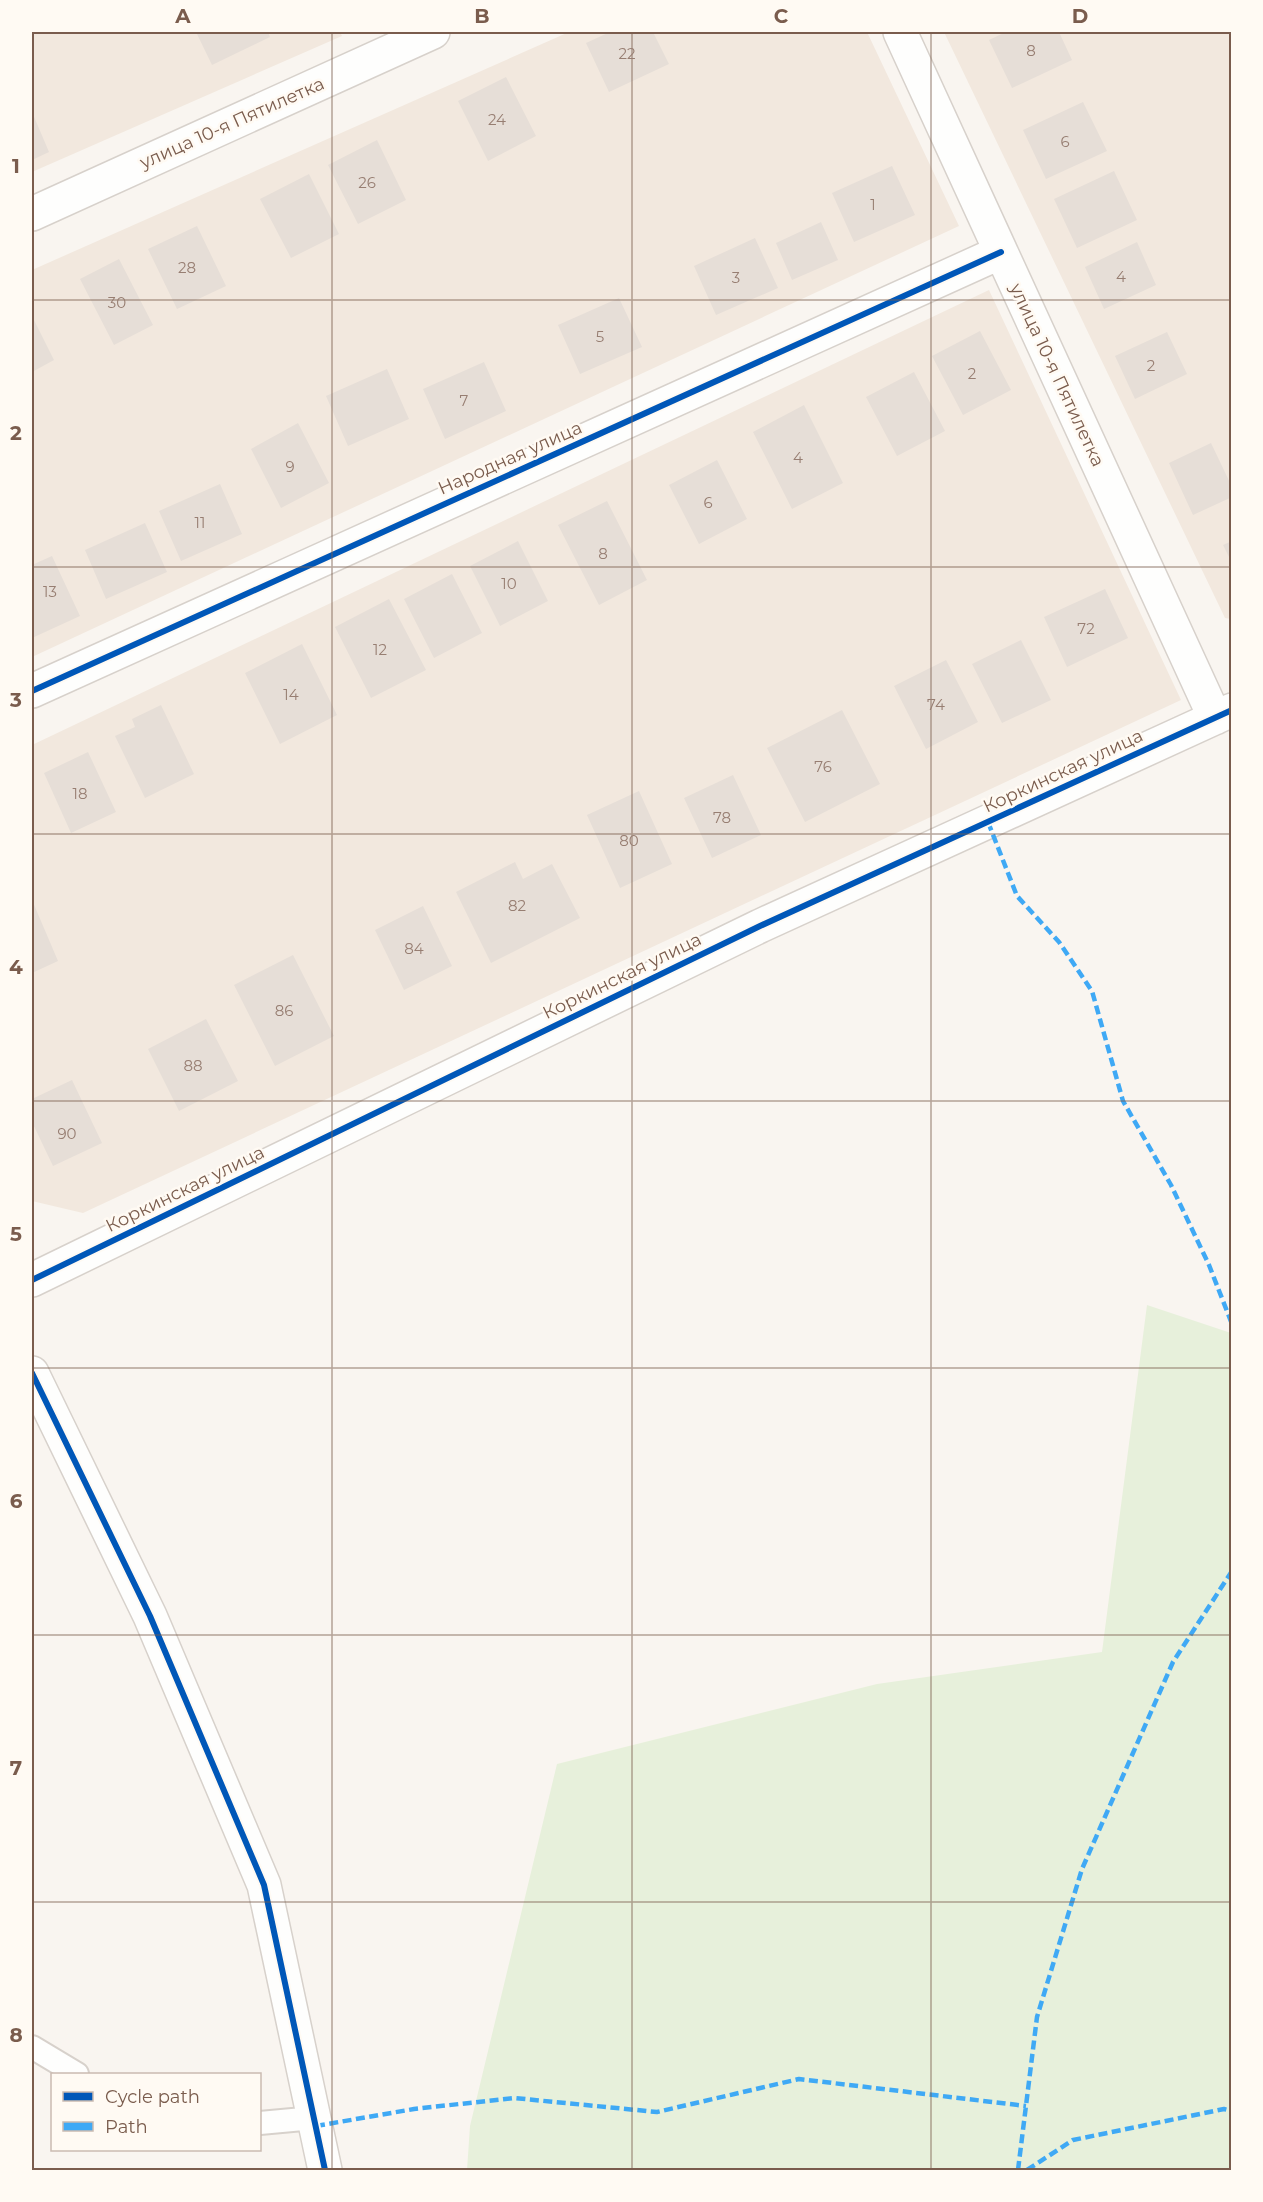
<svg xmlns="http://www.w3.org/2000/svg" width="1263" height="2202" viewBox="0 0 1263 2202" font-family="Montserrat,sans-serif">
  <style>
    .residential { fill: #f2e8de }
    .green { fill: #e7f0db }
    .building { fill: #e6ded7 }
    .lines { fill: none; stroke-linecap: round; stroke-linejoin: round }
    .service-casing { stroke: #d7d1cb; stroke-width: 26 }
    .minor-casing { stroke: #d7d1cb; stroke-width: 36 }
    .service { stroke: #fefefd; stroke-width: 22 }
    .minor { stroke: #fefefd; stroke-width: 33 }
    .quiet { stroke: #3fa9f5; stroke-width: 4.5; stroke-dasharray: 9 4.5; stroke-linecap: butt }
    .cycleway-casing { stroke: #fffaf3; stroke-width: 10 }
    .cycleway { stroke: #0057b8; stroke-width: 6 }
    .grid { fill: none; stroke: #7a5c4d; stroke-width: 1.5; stroke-opacity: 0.55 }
    .labels { text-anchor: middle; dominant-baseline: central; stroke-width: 5; stroke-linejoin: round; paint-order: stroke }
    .number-label { font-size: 15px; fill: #977e72 }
    .street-label { font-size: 18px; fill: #7a5c4d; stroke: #fffaf3 }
    .neatline { fill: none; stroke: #7a5c4d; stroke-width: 2 }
    .grid-label { font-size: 20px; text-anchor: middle; font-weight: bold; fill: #7a5c4d }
  </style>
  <rect width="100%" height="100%" fill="#f9f5f0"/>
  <!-- residential -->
  <path class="residential" d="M32,32H340L342,36L32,172Z
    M569,32H867L959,226L32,657V270Z
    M944,32H1231V619L1225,618Z
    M989,290L1181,700L83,1213L32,1201V745Z"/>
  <!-- green -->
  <path class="green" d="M1147,1305L1231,1333V2170H467L470,2126L557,1764L877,1684L1102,1652Z"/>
  <!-- building -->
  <path class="building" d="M196,32H268L270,37L212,65Z
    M610,32H653L669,64L609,92L586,43Z
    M1006,32H1059L1072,60L1012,88L989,40Z
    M506,77L536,136L488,161L458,101Z
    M1083,102L1107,151L1046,179L1023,130Z
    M32,112L49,152L32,160Z
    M377,140L406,200L358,224L328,165Z
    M892,166L915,215L854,242L832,193Z
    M1114,171L1137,220L1077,248L1054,199Z
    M309,174L339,234L291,258L260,199Z
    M821,222L838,260L792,280L776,243Z
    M197,226L226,286L177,309L148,249Z
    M755,238L778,288L716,315L694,266Z
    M1137,242L1156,285L1104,309L1085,267Z
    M119,259L153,325L114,345L80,279Z
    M619,298L642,347L580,374L558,325Z
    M32,316L54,360L32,372Z
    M980,331L1011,390L963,415L932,356Z
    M1167,332L1187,374L1135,399L1115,356Z
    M484,362L506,411L445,439L423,389Z
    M387,369L409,419L348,446L326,396Z
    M914,372L945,431L897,456L866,397Z
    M804,405L843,483L792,509L753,432Z
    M298,423L329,483L281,508L251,449Z
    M1211,443L1232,487V497L1193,515L1169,463Z
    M717,460L747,519L699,544L669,485Z
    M220,484L242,534L181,561L159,511Z
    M607,501L647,580L599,605L558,525Z
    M145,523L167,572L106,599L85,550Z
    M518,541L548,601L500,626L470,566Z
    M1232,541V563L1223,545Z
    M52,556L80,616L32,638V565Z
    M452,574L482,633L434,658L404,599Z
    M1105,589L1128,638L1067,667L1044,617Z
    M389,599L426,670L371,698L335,627Z
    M1021,640L1051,700L1002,723L972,664Z
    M302,644L337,715L280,744L245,673Z
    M946,660L978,722L926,749L894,686Z
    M161,705L194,774L145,798L115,736L135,727L132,719Z
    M842,710L880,784L805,822L767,748Z
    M88,752L116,812L71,833L44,773Z
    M733,775L761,835L712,858L684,798Z
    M639,791L672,864L620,888L587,815Z
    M515,862L523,879L552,864L580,918L491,963L456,892Z
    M32,900L58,961L32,973Z
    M423,906L452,966L404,990L375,930Z
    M293,955L334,1036L275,1066L234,985Z
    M206,1019L238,1081L179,1111L148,1049Z
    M72,1080L102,1143L53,1166L32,1122V1099Z"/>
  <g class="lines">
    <defs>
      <path id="service" d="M32,2047L77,2074
        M260,2123L314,2118"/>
      <path id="minor" d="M900,32L1215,718
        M32,214L433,32
        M32,691L1001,252
        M32,1280L760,926L1232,710
        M32,1373L150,1616L264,1885L325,2170"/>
    </defs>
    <!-- service casing -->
    <use href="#service" class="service-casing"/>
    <!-- minor casing -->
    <use href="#minor" class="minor-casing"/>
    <!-- service -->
    <use href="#service" class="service"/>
    <!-- minor -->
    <use href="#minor" class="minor"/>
    <!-- quiet -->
    <path class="quiet" d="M988,822L1017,896L1059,942L1092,991L1123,1101L1171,1185L1209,1265L1232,1324
      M316,2126L414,2109L514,2098L657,2112L799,2079L1026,2106
      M1018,2170L1037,2017L1082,1869L1173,1662L1232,1571
      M1027,2170L1073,2140L1224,2109L1232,2111"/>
    <defs>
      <path id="cycleway" d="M32,691L1001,252
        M32,1280L760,926L1232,710
        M32,1373L150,1616L264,1885L325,2170"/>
    </defs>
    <!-- cycleway casing -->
    <use href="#cycleway" class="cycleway-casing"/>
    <!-- cycleway -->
    <use href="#cycleway" class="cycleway"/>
  </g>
  <!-- grid -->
  <path class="grid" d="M332,32V2170M632,32V2170M931,32V2170M32,300H1232M32,567H1232M32,834H1232M32,1101H1232M32,1368H1232M32,1635H1232M32,1902H1232"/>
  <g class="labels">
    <!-- number labels -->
    <g class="number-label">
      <text x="1031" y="50">8</text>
      <text x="627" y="53">22</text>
      <text x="497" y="119">24</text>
      <text x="1065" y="141">6</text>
      <text x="367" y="182">26</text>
      <text x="873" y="204">1</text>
      <text x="187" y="267">28</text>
      <text x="1121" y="276">4</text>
      <text x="736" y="277">3</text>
      <text x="117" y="302">30</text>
      <text x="600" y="336">5</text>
      <text x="1151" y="365">2</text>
      <text x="972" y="373">2</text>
      <text x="464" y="400">7</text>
      <text x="798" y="457">4</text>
      <text x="290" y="466">9</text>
      <text x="708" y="502">6</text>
      <text x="200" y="522">11</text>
      <text x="603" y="553">8</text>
      <text x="509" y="583">10</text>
      <text x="50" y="591">13</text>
      <text x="1086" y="628">72</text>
      <text x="380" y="649">12</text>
      <text x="291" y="694">14</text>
      <text x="936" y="704">74</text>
      <text x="823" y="766">76</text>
      <text x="80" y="793">18</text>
      <text x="722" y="817">78</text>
      <text x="629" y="840">80</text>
      <text x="517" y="905">82</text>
      <text x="414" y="948">84</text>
      <text x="284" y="1010">86</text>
      <text x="193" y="1065">88</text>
      <text x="67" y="1133">90</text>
    </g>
    <!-- street labels -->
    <g class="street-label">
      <text transform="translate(232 123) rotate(-24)">улица 10-я Пятилетка</text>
      <text transform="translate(1057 375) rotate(65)">улица 10-я Пятилетка</text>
      <text transform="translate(510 458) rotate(-24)">Народная улица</text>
      <text transform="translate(1063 771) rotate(-25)">Коркинская улица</text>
      <text transform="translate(622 976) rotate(-26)">Коркинская улица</text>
      <text transform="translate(185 1189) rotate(-26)">Коркинская улица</text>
    </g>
  </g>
  <!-- border -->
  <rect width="1263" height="2202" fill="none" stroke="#fffaf3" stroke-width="66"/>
  <!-- legend -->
  <rect x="51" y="2073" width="210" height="78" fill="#fffaf3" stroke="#cabbb1" stroke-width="1.5"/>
  <rect x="63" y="2092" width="30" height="9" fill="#0057b8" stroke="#cabbb1" stroke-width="1.5"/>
  <text x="105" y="2103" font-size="18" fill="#7a5c4d">Cycle path</text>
  <rect x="63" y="2122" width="30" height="9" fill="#3fa9f5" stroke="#cabbb1" stroke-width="1.5"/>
  <text x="105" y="2133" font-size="18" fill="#7a5c4d">Path</text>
  <rect x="33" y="33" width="1197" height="2136" class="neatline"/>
  <g class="grid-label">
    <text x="183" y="23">A</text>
    <text x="482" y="23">B</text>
    <text x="781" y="23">C</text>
    <text x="1080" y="23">D</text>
    <text x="16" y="173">1</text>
    <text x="16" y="440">2</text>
    <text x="16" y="707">3</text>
    <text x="16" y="974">4</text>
    <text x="16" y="1241">5</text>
    <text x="16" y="1508">6</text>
    <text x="16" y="1775">7</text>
    <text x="16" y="2042">8</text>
  </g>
</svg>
